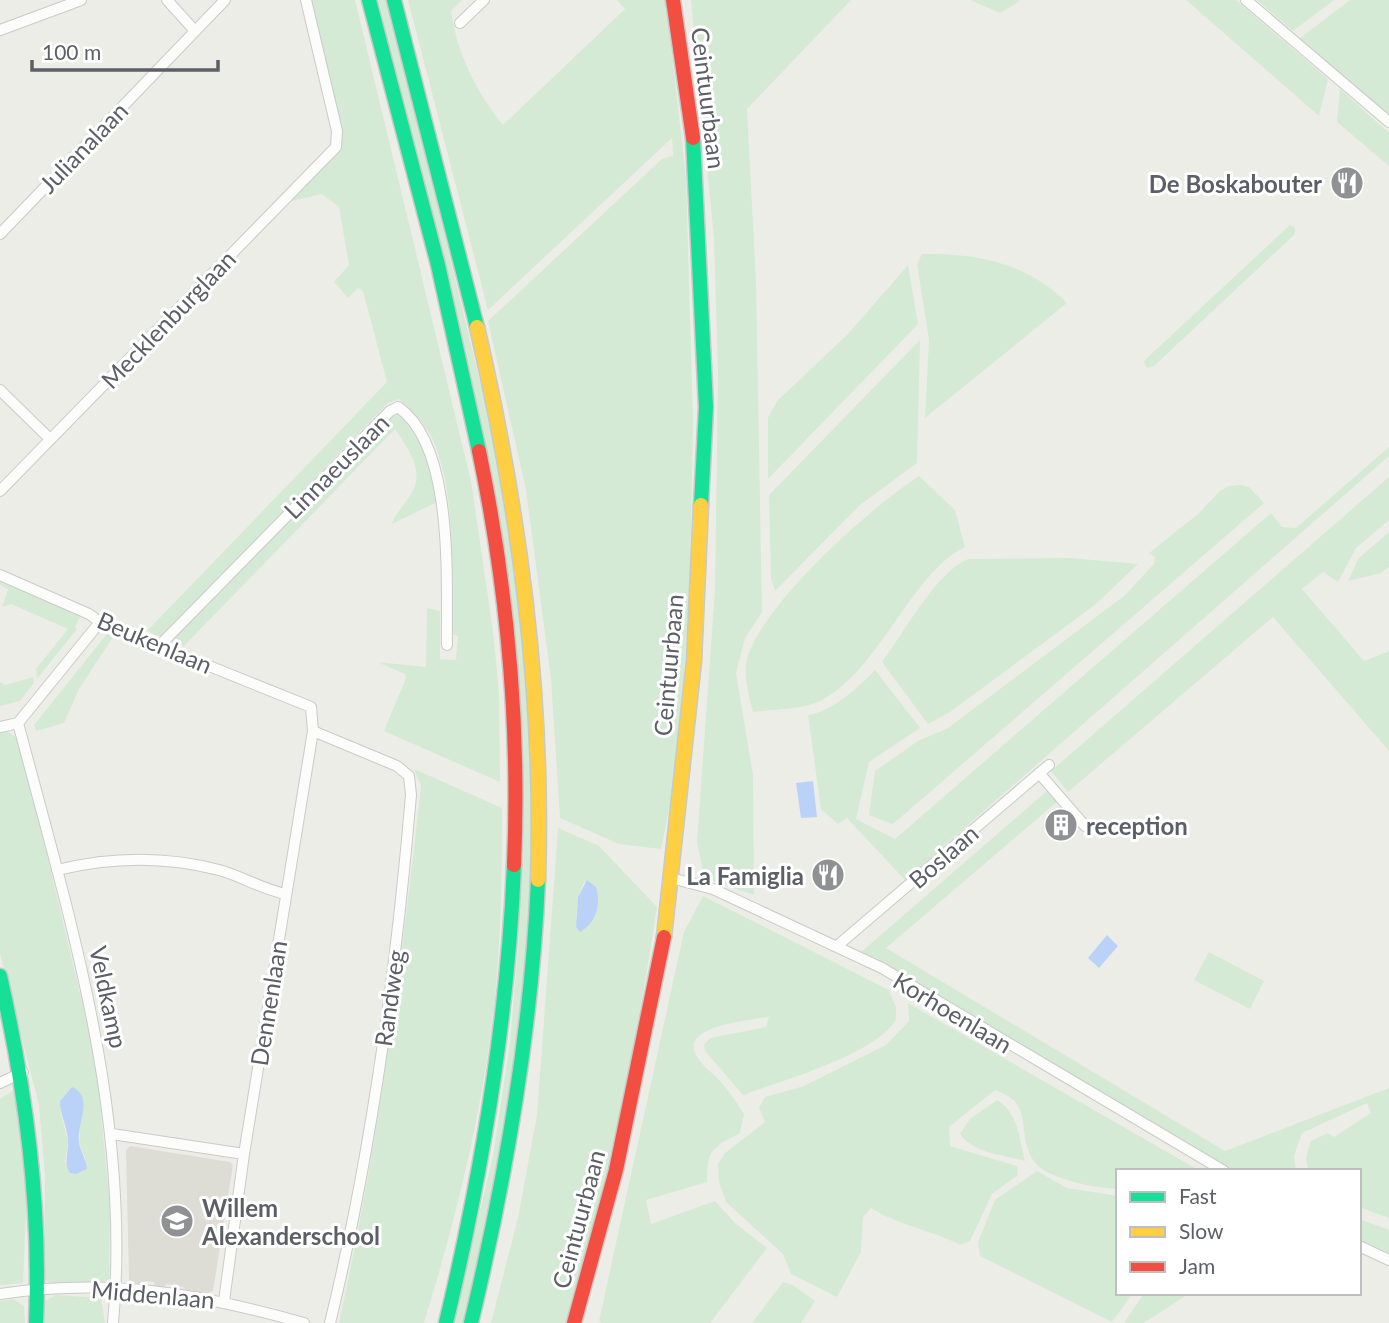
<svg xmlns="http://www.w3.org/2000/svg" width="1389" height="1323" viewBox="0 0 1389 1323" font-family="Lato,sans-serif">
  <style>
    .education { fill: #deddd5 }
    .green { fill: #d4ead5; fill-rule: evenodd }
    .water { fill: #bbd2f8 }
    .lines { fill: none; stroke-linecap: round; stroke-linejoin: round }
    .street-casing { stroke: #cacbc9; stroke-width: 12 }
    .fast-casing { stroke: #c8c9c8; stroke-width: 17 }
    .slow-casing { stroke: #c8c9c8; stroke-width: 17 }
    .jam-casing { stroke: #c8c9c8; stroke-width: 17 }
    .street { stroke: #fcfcfb; stroke-width: 10 }
    .fast { stroke: #16e098; stroke-width: 14 }
    .slow { stroke: #ffcf43; stroke-width: 14 }
    .jam { stroke: #f24e42; stroke-width: 14 }
    .labels { text-anchor: middle; dominant-baseline: central; stroke-width: 6; stroke-linejoin: round; paint-order: stroke }
    .street-label { font-size: 24px; fill: #5c5f66; stroke: #fff }
    .poi-label { font-size: 24px; font-weight: bold; fill: #5c5f66; stroke: #fff; text-anchor: end }
  </style>
  <rect width="100%" height="100%" fill="#edede7"/>
  <!-- education -->
  <path class="education" d="M130,1146L230,1162L233,1165L213,1291L207,1294L185,1290L183,1287L166,1284L165,1287L155,1286L154,1282L144,1281L141,1284L129,1281L126,1150Z"/>
  <!-- green -->
  <path class="green" d="M310,0H355L471,481L493,631L499,692L500,782L384,731L406,678L405,674L377,662L426,667L427,608L440,611V659L456,660L458,636L450,634C450,572 458,498 433,440C426,424 411,411 399,399L388,403L161,637L147,631L387,382L363,291L358,288L348,298L334,282L349,265L339,207L322,194L288,202L340,149L342,140Z
    M376,0H388L492,431L518,579L528,683L533,884L509,1128L463,1323H453L493,1156L510,1043L519,935L516,656Z
    M408,0H462L451,11C457,53 476,92 503,125L625,9L617,0H666L686,178L693,420L690,584L680,734L675,782L661,849L619,844L560,818L551,679L526,490L488,321L662,159L673,156L672,138L488,310Z
    M691,0H851L747,109L756,282L762,612L745,638L736,673L753,775L754,895L704,878L697,841L715,590L718,375L714,239Z
    M970,0H1019L1020,1L1000,13Z
    M1186,0H1236L1328,79L1319,116Z
    M1257,0H1334L1293,31Z
    M1350,0H1389V116L1300,38Z
    M1340,89L1389,133V166L1337,122Z
    M1290,225L1295,227V234L1154,366L1147,368L1144,362L1147,358Z
    M922,254C977,253 1027,263 1067,303L925,418L929,340L917,264Z
    M908,265L918,324L768,479V418L777,401L848,334Z
    M920,340L917,463L860,505L775,591L771,579L769,495Z
    M394,412L399,413C423,441 432,465 437,502L392,524C394,515 402,508 407,500C428,473 410,453 395,429L184,646L169,640Z
    M1389,447V456L905,880L847,818L838,824L821,809L808,715C831,712 859,687 875,670L920,728L869,762L856,819L895,839L1271,513L1282,527L1296,528Z
    M919,476L955,510L965,547C912,572 881,668 822,700C804,710 773,709 753,712C749,695 743,676 747,659C763,603 870,508 919,476Z
    M1389,477V520L1356,548L1338,582L1323,572L1302,589L1364,661L1389,651V751L1273,617L1068,792L1051,771Z
    M1241,485L1249,487L1264,503L900,818L892,824L869,815L875,771L918,741L948,728L1124,596L1154,564L1155,557L1149,553L1198,514L1220,491L1229,486Z
    M1389,532V567L1381,573L1348,581L1358,559Z
    M1070,558L1138,564L1096,604L950,712L928,724L882,662C903,634 936,572 968,559Z
    M0,580L81,614L75,627L77,629L37,679L36,669L68,629L11,604L2,607L8,589L0,585Z
    M107,634L113,637L79,689L64,723L36,731L34,725Z
    M33,677L34,683L20,701L0,706V682L5,685Z
    M7,731L18,739L23,755L96,1060L110,1207L109,1280C91,1285 68,1286 48,1282L44,1277L45,1176L39,1105L0,954V733ZM60,1111L80,1129L79,1142L86,1161L65,1162L68,1141Z
    M414,769L502,808C502,883 501,958 491,1032C478,1131 453,1228 424,1323H339C378,1145 401,967 421,786Z
    M1048,790L1058,801L886,948L1225,1151L1389,1088V1218L1359,1207V1171H1308L1306,1157L1311,1141L1328,1133L1334,1137L1371,1113L1367,1103L1302,1133L1294,1156L1296,1171H1230L860,953Z
    M558,828L599,846L657,907C636,1048 606,1186 567,1323H491L518,1218L537,1115ZM584,882L598,896V906L576,920L578,897Z
    M703,896L889,990L896,1007V1020C874,1055 781,1081 743,1095L705,1051L704,1045L710,1038L766,1027L769,1017C750,1020 675,1026 698,1058C704,1068 714,1074 721,1082C730,1092 737,1103 744,1114L740,1133C712,1148 707,1149 707,1182L646,1200L651,1224L715,1201L735,1223L767,1248L710,1323H602L599,1321L684,932Z
    M1209,952L1264,981L1250,1009L1194,980Z
    M908,1003L1200,1171H1118V1189C1096,1188 1044,1179 1033,1160C1015,1130 1036,1104 995,1090L949,1127L950,1146L1017,1166L1018,1175L992,1194L970,1241L960,1245C932,1230 897,1225 871,1208L863,1217L861,1252L837,1297L791,1274L783,1254L726,1202L719,1182L718,1164L725,1153L765,1122L759,1107L765,1097L804,1086L886,1045L909,1021Z
    M17,1088L27,1187L23,1283L0,1285V1099Z
    M997,1100C1019,1114 1019,1137 1025,1161C1004,1155 973,1153 960,1134L970,1119Z
    M1037,1171L1067,1188L1118,1196V1293H1133L1112,1322L980,1256L978,1242L995,1200Z
    M1359,1219L1389,1230V1255L1359,1241Z
    M783,1282L793,1285L815,1301L801,1323H752Z
    M1144,1293H1190L1144,1323H1124Z
    M56,1295L101,1298L105,1323H44L45,1301Z
    M14,1299L24,1306L25,1323H0V1301Z"/>
  <!-- water -->
  <path class="water" d="M813,781L817,817L801,818L796,783Z
    M587,880L596,887C601,904 597,922 580,932L576,927L578,897Z
    M1107,935L1118,946L1099,968L1088,958Z
    M72,1087C95,1097 76,1124 79,1143C81,1152 86,1159 87,1169L76,1174L70,1173C63,1162 69,1152 68,1140C67,1126 60,1115 60,1101Z"/>
  <g class="lines">
    <defs>
      <path id="street" d="M167,0L195,31
        M1246,0L1389,122
        M460,23L484,0
        M0,30L81,0
        M0,234L225,0
        M0,390L50,439
        M0,491L336,147L337,131L306,0
        M0,575L89,614L100,622L311,707L313,731L244,1154L224,1301
        M159,646L390,411L398,407C455,446 446,583 447,645
        M18,723C70,919 132,1118 113,1323
        M0,727L18,723L100,622
        M313,731L397,766L409,776L411,795C396,972 372,1150 330,1323
        M1039,773L1085,826
        M57,870C110,857 166,856 219,870C242,876 263,890 286,894
        M671,878L713,889L882,968L1224,1171
        M837,946L1049,765
        M0,1083L23,1072
        M112,1134L244,1154
        M1359,1246L1389,1260
        M0,1294C111,1278 197,1293 304,1323"/>
      <path id="fast" d="M369,0L438,265L479,451
        M394,0L477,327
        M693,138L706,407L701,505
        M0,976C26,1092 41,1204 36,1323
        M446,1323C482,1172 508,1021 514,865
        M471,1323C506,1177 532,1030 538,880"/>
      <path id="slow" d="M477,327C519,509 544,692 538,880
        M664,937L694,661L701,505"/>
      <path id="jam" d="M673,0L693,138
        M479,451C507,586 520,727 514,865
        M574,1323L616,1170L664,937"/>
    </defs>
    <!-- street casing -->
    <use href="#street" class="street-casing"/>
    <!-- fast casing -->
    <use href="#fast" class="fast-casing"/>
    <!-- slow casing -->
    <use href="#slow" class="slow-casing"/>
    <!-- jam casing -->
    <use href="#jam" class="jam-casing"/>
    <!-- street -->
    <use href="#street" class="street"/>
    <!-- fast -->
    <use href="#fast" class="fast"/>
    <!-- slow -->
    <use href="#slow" class="slow"/>
    <!-- jam -->
    <use href="#jam" class="jam"/>
  </g>
  <!-- icons -->
  <defs>
    <symbol id="restaurant-disc" viewBox="-11 -11 22 22"><circle r="9.5" fill="#8f9193" stroke="#fff"/><path d="M-5-6h1v4h1v-4h1v4h1v-4h1v5L-1.5 .5V6h-2V.5L-5-1ZM5-6V6H3V1.5H1.5Q1.5-4 5-6Z" fill="#fff"/></symbol>
    <symbol id="building-disc" viewBox="-11 -11 22 22"><circle r="9.5" fill="#8f9193" stroke="#fff"/><path d="M-4-6H4V6H1V3H-1V6H-4ZM-2.5-4.3h1.7v1.8h-1.7ZM.8-4.3h1.7v1.8H.8ZM-2.5-1h1.7V.8h-1.7ZM.8-1h1.7V.8H.8Z" fill="#fff"/></symbol>
    <symbol id="school-disc" viewBox="-11 -11 22 22"><circle r="9.5" fill="#8f9193" stroke="#fff"/><path d="M0-5L7-2L0 1L-7-2ZM-4 1L0 2.5L4 1V4Q0 6-4 4Z" fill="#fff"/></symbol>
  </defs>
  <g fill-rule="evenodd">
    <use href="#restaurant-disc" x="1328" y="164" width="38" height="38"/>
    <use href="#building-disc" x="1042" y="806" width="38" height="38"/>
    <use href="#restaurant-disc" x="809" y="856" width="38" height="38"/>
    <use href="#school-disc" x="158" y="1202" width="38" height="38"/>
  </g>
  <g class="labels">
    <!-- street labels -->
    <g class="street-label">
      <text transform="translate(709 98) rotate(83)">Ceintuurbaan</text>
      <text transform="translate(83 147) rotate(-46)">Julianalaan</text>
      <text transform="translate(168 319) rotate(-46)">Mecklenburglaan</text>
      <text transform="translate(336 466) rotate(-45)">Linnaeuslaan</text>
      <text transform="translate(155 642) rotate(23)">Beukenlaan</text>
      <text transform="translate(668 665) rotate(-85)">Ceintuurbaan</text>
      <text transform="translate(943 856) rotate(-41)">Boslaan</text>
      <text transform="translate(109 997) rotate(78)">Veldkamp</text>
      <text transform="translate(389 998) rotate(-82)">Randweg</text>
      <text transform="translate(268 1003) rotate(-81)">Dennenlaan</text>
      <text transform="translate(953 1012) rotate(31)">Korhoenlaan</text>
      <text transform="translate(578 1219) rotate(-75)">Ceintuurbaan</text>
      <text transform="translate(153 1294) rotate(5)">Middenlaan</text>
    </g>
    <!-- poi labels -->
    <g class="poi-label">
      <text x="1322" y="183">De Boskabouter</text>
      <text x="1086" y="825" text-anchor="start">reception</text>
      <text x="804" y="875">La Famiglia</text>
      <text x="202" y="1207" text-anchor="start">Willem<tspan x="202" dy="28">Alexanderschool</tspan></text>
    </g>
  </g>
  <!-- legend -->
  <rect x="1116" y="1169" width="245" height="126" fill="#ffffff" stroke="#bebfc2" stroke-width="2"/>
  <rect x="1130" y="1192" width="35" height="10" fill="#16e098" stroke="#bebfc2" stroke-width="2"/>
  <text x="1179" y="1204" font-size="21" fill="#5c5f66">Fast</text>
  <rect x="1130" y="1227" width="35" height="10" fill="#ffcf43" stroke="#bebfc2" stroke-width="2"/>
  <text x="1179" y="1239" font-size="21" fill="#5c5f66">Slow</text>
  <rect x="1130" y="1262" width="35" height="10" fill="#f24e42" stroke="#bebfc2" stroke-width="2"/>
  <text x="1179" y="1274" font-size="21" fill="#5c5f66">Jam</text>
  <!-- scale -->
  <path d="M32 60v10h186v-10" fill="none" stroke="#5c5f66" stroke-width="3.5"/>
  <text x="42" y="60" font-size="21" fill="#5c5f66" stroke="#ffffff" stroke-width="5" paint-order="stroke">100 m</text>
</svg>
